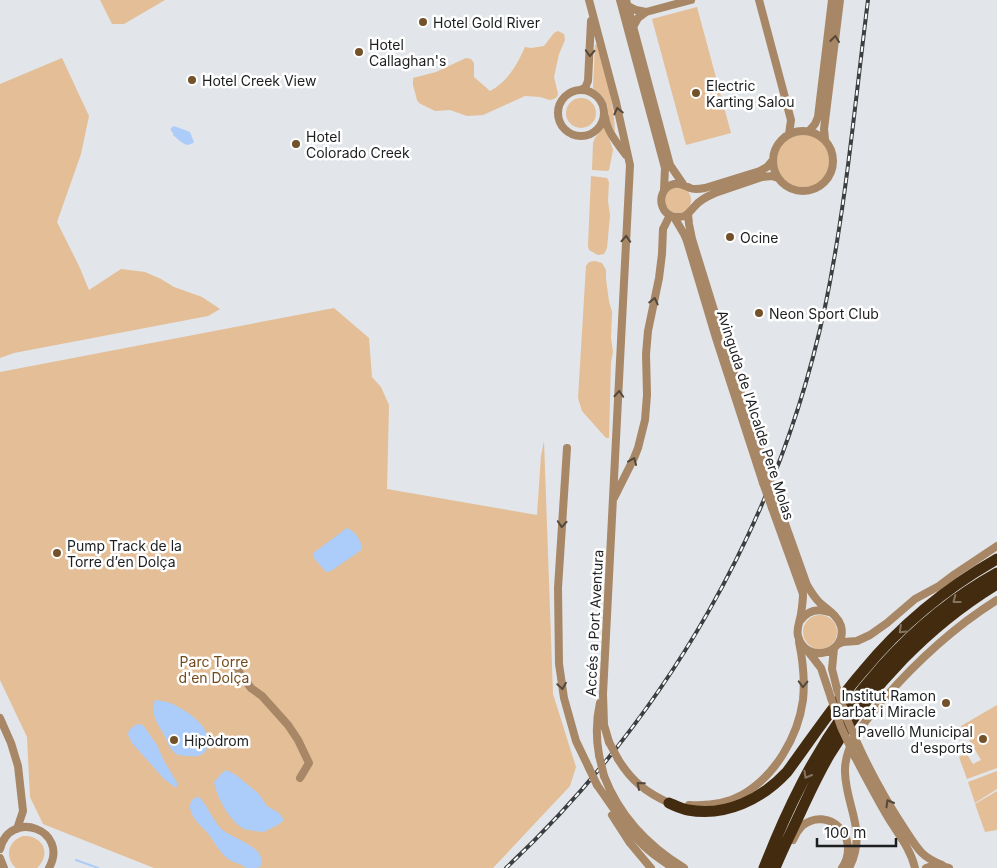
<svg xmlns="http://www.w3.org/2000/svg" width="997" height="868" viewBox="0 0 997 868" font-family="Inter,sans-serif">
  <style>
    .green { fill: #e3be97 }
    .water { fill: #acccfa }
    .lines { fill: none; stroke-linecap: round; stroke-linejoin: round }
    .stream { stroke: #acccfa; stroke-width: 2 }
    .minor { stroke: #a78766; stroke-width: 8 }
    .highway { stroke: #422b0f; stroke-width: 11 }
    .rail-casing { stroke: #3c3e40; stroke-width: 4 }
    .rail { stroke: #fff; stroke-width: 2; stroke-dasharray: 5.5; stroke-linecap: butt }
    .minor-bridge { stroke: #a78766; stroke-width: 8 }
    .oneway { stroke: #54483b }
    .oneway2 { stroke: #847563 }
    .poi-dot { fill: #735129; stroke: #fff; stroke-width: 2 }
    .labels { text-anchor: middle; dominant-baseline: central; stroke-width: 5; stroke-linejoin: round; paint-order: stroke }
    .poi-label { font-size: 14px; fill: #1c1e1f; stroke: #fff; text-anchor: start }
    .street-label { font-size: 14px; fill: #1c1e1f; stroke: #fff }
    .park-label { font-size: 14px; fill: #734b1b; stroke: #fff }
  </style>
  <rect width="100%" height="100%" fill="#e2e5e9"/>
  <!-- green -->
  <path class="green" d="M100,0H165L124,24H112Z
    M697,7L731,133L686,145L652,19Z
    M558,31L564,34L565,40L559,54L554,77L558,94L557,97L554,99L550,100L540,97L525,96L483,115L467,116L450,110L435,111L419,103L417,100L413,85V78L436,72L466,58L471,59L474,63V77L490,91C508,81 517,65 525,47L531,48L544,46L554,33Z
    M597,44C605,73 614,102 615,132L608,118V107L603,97L593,88L595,45Z
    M62,58L89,116L81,154L57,222L79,266L89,290L121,269L145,272L161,279L174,287L202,297L220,309L208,316L14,353L0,358V84Z
    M566 113a15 15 0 1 1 30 0a15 15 0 1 1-30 0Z
    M605,126L613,150L609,170L607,171L592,170L593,143L595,138Z
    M776 161a27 27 0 1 1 54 0a27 27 0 1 1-54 0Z
    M591,176L607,178L609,182L608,201L610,215L607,248L604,254L598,255L589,250L588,246Z
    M665 200a13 13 0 1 1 26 0a13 13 0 1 1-26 0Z
    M595,261L602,263L606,270V279L609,301L612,312L611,338L613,352L611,362L609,438H606L582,411L578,398L586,266L589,262Z
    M334,308L369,338L372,377L381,387L389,405L387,489L537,515L541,456L544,441L553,694L576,767L570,786L493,868H154L43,824L30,797L27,737L0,680V372Z
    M803 632a17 17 0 1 1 34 0a17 17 0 1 1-34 0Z
    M997,705V768L967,779L959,757L966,753L973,764L981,760L961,726Z
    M997,771V789L975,803L968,782Z
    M997,791V830L985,832L975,804Z
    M23,836C43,835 52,854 37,868H16C4,857 8,841 23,836Z"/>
  <!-- water -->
  <path class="water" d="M174,126L190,132L194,142L193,143L188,145C182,144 178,139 173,135V133L171,131V128Z
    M347,528C355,531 361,540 362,548L360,551L331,571L326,572L313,557V553Z
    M155,700C160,701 165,701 170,703C185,709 218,730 206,750C203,756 196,757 190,756C185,756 178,756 175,753C168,748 167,739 163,733C157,723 150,712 155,700Z
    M137,724L143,725L157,745L164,761L178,784L176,788L164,779L132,743L128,735L129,730Z
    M226,770L236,775L253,789L259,794L267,806L279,813L284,820C278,826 271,828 264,832C258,831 250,831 244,829C229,821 217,797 214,782L222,773Z
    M199,797C209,807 214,824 224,831C233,838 259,846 261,858C262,859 261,866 261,866L257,868H246C240,863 234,863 228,859C219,852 213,839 206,831C200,825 194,820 191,812C189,806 190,802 194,798Z"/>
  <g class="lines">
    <!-- stream -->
    <path class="stream" d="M76,860L98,868"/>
    <!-- minor -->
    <path class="minor" d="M589,0L616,102L630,165L603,694L604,725L609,742
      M620,0L665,168L664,190
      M626,0L670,165L683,184
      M759,0L791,120L789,134
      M628,6L636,10L646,12L638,18L633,27
      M646,12L691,0
      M558 113a23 23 0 1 1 46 0a23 23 0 1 1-46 0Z
      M580,90L585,88L588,81L591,21
      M605,117C607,131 617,143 626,155
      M773 161a30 30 0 1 1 60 0a30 30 0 1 1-60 0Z
      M809,131L815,124L818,117L832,0
      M825,139L824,129L840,0
      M773,160L767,167L760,171L705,188C700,189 694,190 690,188C683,185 679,182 671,185C654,193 661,219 679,217C687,217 690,211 695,206C700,200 708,196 715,193L762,177L772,176L778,178
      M688,214L689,224L692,239L722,336L768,474
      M674,217L684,234L687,241L716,338L763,483
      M567,448L558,588L559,664L564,698L576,741L589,768
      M614,498L634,458L638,448L645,420L647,395L646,354L648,331L659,278L662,254L663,229L670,215
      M772,508L803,594C803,601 802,607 801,614C800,621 796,629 798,636C805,665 848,654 841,626C838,616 828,610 820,603C815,598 811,592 807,585L777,501
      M800,621C807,611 817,608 829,612
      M838,644L843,642L857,641L870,635L887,623L915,599L939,586L955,574L997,546
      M834,648L832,669L837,689
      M807,650L821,668L831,698
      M236,668L251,688L262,696L288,725L298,740L309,763L300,778
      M0,718L11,743L18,766L23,811L17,829
      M859,747C872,775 887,802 904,828C910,837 915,846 922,853C928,859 935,862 942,865
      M599,755C596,738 596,720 600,703
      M855,757C866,778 877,799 889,819C899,835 911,850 915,868
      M618,759C632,782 646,792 669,803L673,804
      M604,776C619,815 648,846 684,868
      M597,785C612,806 626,829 645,847C653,855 663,861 673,868
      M689,805C708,806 726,804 742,795C775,776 798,737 803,700C805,680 803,661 799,642
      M612,815L630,843L651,868
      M793,840C795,835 798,830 802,826C828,805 862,837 842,868
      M0,849C10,808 70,830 49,868
      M0,858L4,868
      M849,868C868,831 846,808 845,772C844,744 867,719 883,700C917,661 954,627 997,600
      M926,868C934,864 941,865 949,868"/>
    <!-- highway -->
    <path class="highway" d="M669,803C676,806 682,809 688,810C726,817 762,799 787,772C812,738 835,703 863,671C900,626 946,588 997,559
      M764,868C775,840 787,812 801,785C845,699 912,620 997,573
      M775,868C783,848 793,829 802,809C811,790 819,772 830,754C871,686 928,626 997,584"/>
    <defs>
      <path id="rail" d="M506,868C666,718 779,522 825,307C846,206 855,102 868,0"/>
    </defs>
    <!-- rail casing -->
    <use href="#rail" class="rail-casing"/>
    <!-- rail -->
    <use href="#rail" class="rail"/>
    <!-- minor-bridge -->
    <path class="minor-bridge" d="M768,474L777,501
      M763,483L772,508
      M837,689L847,719L859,747
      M831,698L841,727L855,757
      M609,742L618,759
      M599,755L604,776
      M589,768L597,785"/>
  </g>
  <!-- one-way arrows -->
  <defs><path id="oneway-chevron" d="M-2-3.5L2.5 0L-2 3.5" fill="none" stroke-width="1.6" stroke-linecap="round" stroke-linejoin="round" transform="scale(1.25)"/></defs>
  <g class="oneway">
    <use href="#oneway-chevron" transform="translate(835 39) rotate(-83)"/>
    <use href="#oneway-chevron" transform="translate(590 53) rotate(93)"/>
    <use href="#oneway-chevron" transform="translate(618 111) rotate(-103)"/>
    <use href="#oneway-chevron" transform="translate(626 239) rotate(-87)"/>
    <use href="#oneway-chevron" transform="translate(654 301) rotate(-77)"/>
    <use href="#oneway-chevron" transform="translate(619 394) rotate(-87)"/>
    <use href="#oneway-chevron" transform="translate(633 461) rotate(-67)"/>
    <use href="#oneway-chevron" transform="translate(562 524) rotate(94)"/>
    <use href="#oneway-chevron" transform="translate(803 684) rotate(92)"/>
    <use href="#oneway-chevron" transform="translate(562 686) rotate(81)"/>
    <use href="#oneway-chevron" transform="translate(640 785) rotate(-139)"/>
    <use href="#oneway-chevron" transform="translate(889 803) rotate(-120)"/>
  </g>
  <g class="oneway2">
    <use href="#oneway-chevron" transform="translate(956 600) rotate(143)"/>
    <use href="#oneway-chevron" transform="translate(902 630) rotate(137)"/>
    <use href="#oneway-chevron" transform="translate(807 775) rotate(120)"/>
  </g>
  <!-- markers -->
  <g class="poi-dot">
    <circle cx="423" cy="22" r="5"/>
    <circle cx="359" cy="52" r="5"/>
    <circle cx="192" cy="80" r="5"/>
    <circle cx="696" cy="93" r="5"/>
    <circle cx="296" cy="144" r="5"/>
    <circle cx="730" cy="237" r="5"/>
    <circle cx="759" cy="313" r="5"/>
    <circle cx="57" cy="553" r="5"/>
    <circle cx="946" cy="703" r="5"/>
    <circle cx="983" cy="739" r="5"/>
    <circle cx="174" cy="740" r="5"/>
  </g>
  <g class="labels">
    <!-- poi labels -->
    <g class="poi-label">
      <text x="433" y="22">Hotel Gold River</text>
      <text x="369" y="44">Hotel<tspan x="369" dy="16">Callaghan's</tspan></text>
      <text x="202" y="80">Hotel Creek View</text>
      <text x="706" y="85">Electric<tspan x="706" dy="16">Karting Salou</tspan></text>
      <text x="306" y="136">Hotel<tspan x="306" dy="16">Colorado Creek</tspan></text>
      <text x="740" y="237">Ocine</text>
      <text x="769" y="313">Neon Sport Club</text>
      <text x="67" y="545">Pump Track de la<tspan x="67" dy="16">Torre d’en Dolça</tspan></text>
      <text x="936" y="695" text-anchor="end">Institut Ramon<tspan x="936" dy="16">Barbat i Miracle</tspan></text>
      <text x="973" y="731" text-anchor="end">Pavelló Municipal<tspan x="973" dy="16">d'esports</tspan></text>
      <text x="184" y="740">Hipòdrom</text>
    </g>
    <!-- street labels -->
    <g class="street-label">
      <text transform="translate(756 415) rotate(72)">Avinguda de l'Alcalde Pere Molas</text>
      <text transform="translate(594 623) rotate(-87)">Accés a Port Aventura</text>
    </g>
    <!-- park labels -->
    <g class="park-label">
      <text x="214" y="661">Parc Torre<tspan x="214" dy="16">d'en Dolça</tspan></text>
    </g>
  </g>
  <!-- scale -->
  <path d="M817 838v8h79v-8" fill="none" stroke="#1c1e1f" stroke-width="2.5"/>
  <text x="824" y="838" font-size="15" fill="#1c1e1f" stroke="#ffffff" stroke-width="4" paint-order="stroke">100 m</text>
</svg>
